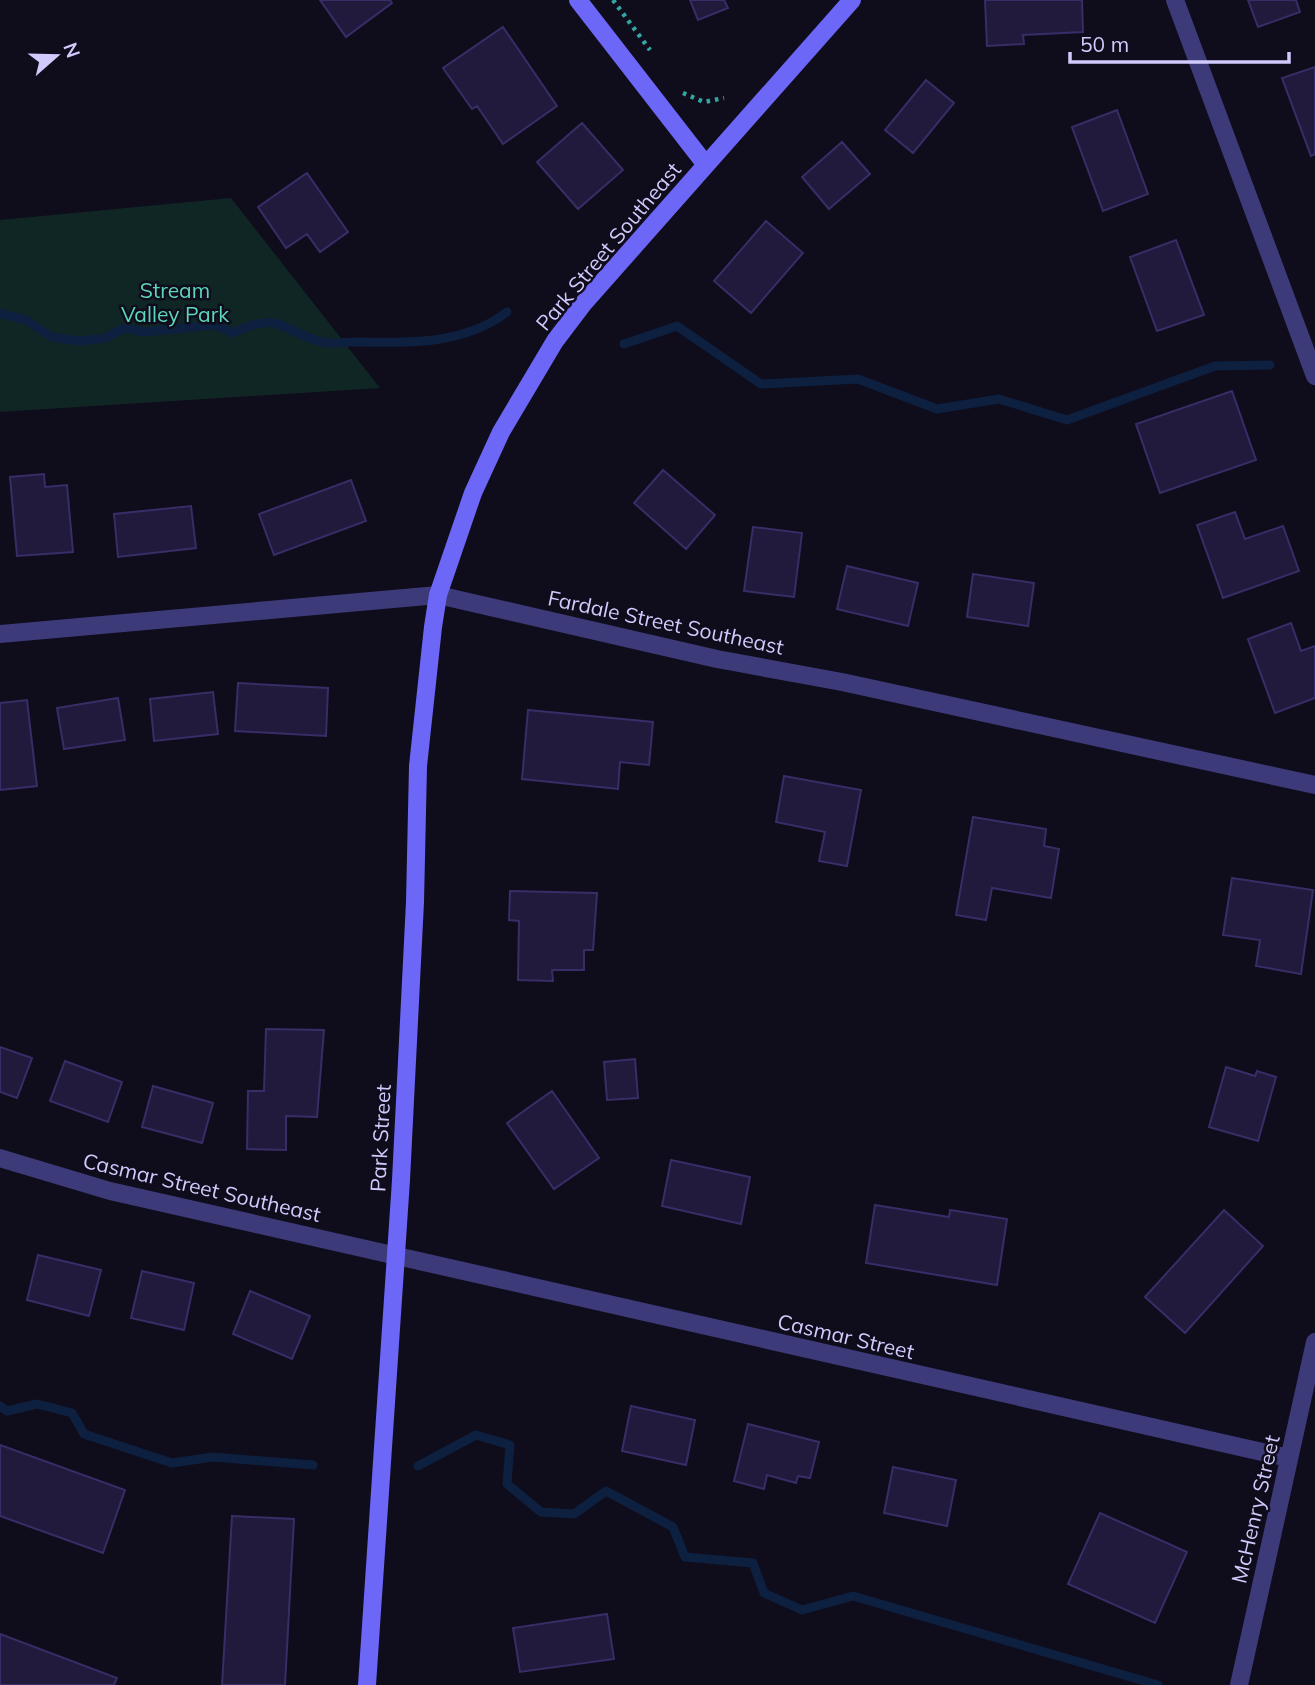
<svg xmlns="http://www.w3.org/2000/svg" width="1315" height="1685" viewBox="0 0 1315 1685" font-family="Mulish,sans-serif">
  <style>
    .green { fill: #102625 }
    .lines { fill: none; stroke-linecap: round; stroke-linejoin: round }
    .stream { stroke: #0e203f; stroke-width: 9 }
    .building { fill: #211a3c; stroke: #392d67; stroke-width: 2 }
    .path { stroke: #33a8a3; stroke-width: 4.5; stroke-dasharray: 3.5 5; stroke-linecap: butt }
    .street { stroke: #3d3a79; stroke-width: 18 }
    .secondary { stroke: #6d67f7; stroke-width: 18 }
    .labels { text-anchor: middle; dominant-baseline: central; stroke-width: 5; stroke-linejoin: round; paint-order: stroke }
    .street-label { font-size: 21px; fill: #d1cafc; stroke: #0f0c1c }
    .park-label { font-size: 21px; fill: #5cd7ba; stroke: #0f0c1c }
  </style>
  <rect width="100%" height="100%" fill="#0f0c1c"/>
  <!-- green -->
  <path class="green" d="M231,198L380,388L0,412V220Z"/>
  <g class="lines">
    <!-- stream -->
    <path class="stream" d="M0,313L26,320L52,337L80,341L105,338L124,328L145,332L214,325L233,333C278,311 278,328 318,341C329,345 345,342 356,342C408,343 464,345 507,312
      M624,344L677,326L761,384L858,379L937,409L999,399L1067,420L1215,366L1270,365
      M0,1406L7,1411L37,1404L72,1413L84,1434L172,1463L213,1457L313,1465
      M418,1466L476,1435L510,1445L507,1484L541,1512L574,1514L606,1491L673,1527L685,1557L753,1563L764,1593L802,1610L853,1596L1158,1685"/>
  </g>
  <!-- building -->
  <path class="building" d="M320,0H390L392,3L346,37Z
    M690,0H724L728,8L698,20Z
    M985,0H1082L1083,32L1023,35L1024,44L987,46Z
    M1248,0H1296L1300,12L1258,27Z
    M503,27L557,106L503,144L477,106L472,109L443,68Z
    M1315,67V154L1311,156L1282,78Z
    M926,80L954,103L913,153L885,130Z
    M1117,110L1148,194L1103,211L1072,127Z
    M582,123L623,170L578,209L537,162Z
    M842,142L870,174L829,209L802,177Z
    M307,173L348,232L320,252L307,234L286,248L258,207Z
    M766,221L803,253L751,313L714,281Z
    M1176,240L1204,315L1157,331L1130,257Z
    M1232,391L1256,460L1160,493L1136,424Z
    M663,470L715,515L686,549L634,503Z
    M44,474L45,487L67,485L73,552L17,556L10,477Z
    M351,480L366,521L274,555L259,514Z
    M191,506L196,548L118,557L114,514Z
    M1235,512L1245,539L1283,526L1299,571L1223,598L1197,525Z
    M753,527L802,533L794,597L744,591Z
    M847,566L918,583L908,626L837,609Z
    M973,574L1034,583L1028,626L967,617Z
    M1291,623L1301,651L1315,646V698L1275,713L1248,639Z
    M238,683L328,688L326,736L235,731Z
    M213,692L218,734L154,741L150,699Z
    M118,698L125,740L64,749L57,708Z
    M27,700L37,786L0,790V703Z
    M528,710L653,722L649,765L620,762L618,789L522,779Z
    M784,776L861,790L847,866L819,861L825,832L776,822Z
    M973,817L1046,829L1044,846L1059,849L1051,898L992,888L986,920L956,915Z
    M1232,878L1313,890L1301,974L1256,966L1260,940L1223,935Z
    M510,891L597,893L593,950H584V970H552L553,981L518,980L519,921L509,920Z
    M266,1029L324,1030L317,1117L286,1116V1150L247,1149L248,1091H264Z
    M0,1047L32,1058L17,1098L0,1092Z
    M635,1059L638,1098L607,1100L604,1062Z
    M65,1061L122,1082L108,1122L50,1101Z
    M1226,1067L1255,1076L1257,1071L1276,1077L1258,1141L1209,1127Z
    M153,1086L213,1103L202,1143L142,1127Z
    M552,1091L599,1158L554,1189L507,1123Z
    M671,1160L750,1177L741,1224L662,1206Z
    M875,1205L949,1217L950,1210L1007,1219L997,1285L866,1263Z
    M1224,1210L1263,1246L1185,1333L1145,1297Z
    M38,1255L101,1270L89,1316L27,1300Z
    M142,1271L194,1283L184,1330L131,1318Z
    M250,1291L310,1316L292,1359L233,1334Z
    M631,1406L695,1420L686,1465L622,1451Z
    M748,1424L819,1442L810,1478L798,1476L796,1483L767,1475L764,1489L734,1481Z
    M0,1445L125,1490L103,1553L0,1516Z
    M893,1467L956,1480L947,1526L884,1513Z
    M1100,1513L1187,1552L1155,1623L1068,1584Z
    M232,1516L294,1519L285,1685H222Z
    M607,1614L614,1659L520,1672L513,1628Z
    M0,1634L117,1678L114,1685H0Z"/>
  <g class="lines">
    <!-- path -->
    <path class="path" d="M613,0L650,50
      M683,93L704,102L724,98"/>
    <!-- street -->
    <path class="street" d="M1175,0L1315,376
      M0,634L438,595L717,659L842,682L1315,785
      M0,1158L110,1191L1289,1458
      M1239,1685L1315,1342"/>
    <!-- secondary -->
    <path class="secondary" d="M578,0L706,165
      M367,1685L401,1180L415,902L418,766L433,627L438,595L473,493L501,432L555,341L583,304L852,0"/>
  </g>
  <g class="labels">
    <!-- street labels -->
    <g class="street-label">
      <text transform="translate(608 246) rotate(-50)">Park Street Southeast</text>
      <text transform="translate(666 622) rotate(12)">Fardale Street Southeast</text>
      <text transform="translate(380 1138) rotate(-87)">Park Street</text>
      <text transform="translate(202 1187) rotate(13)">Casmar Street Southeast</text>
      <text transform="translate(846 1336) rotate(13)">Casmar Street</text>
      <text transform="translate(1255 1509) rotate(-77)">McHenry Street</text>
    </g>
    <!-- park labels -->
    <g class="park-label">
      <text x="175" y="290">Stream<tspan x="175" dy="24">Valley Park</tspan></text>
    </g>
  </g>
  <!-- north arrow -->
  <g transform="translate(56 56) rotate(70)" stroke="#0f0c1c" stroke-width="5" paint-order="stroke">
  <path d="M0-5L12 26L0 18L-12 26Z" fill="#d1cafc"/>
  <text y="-10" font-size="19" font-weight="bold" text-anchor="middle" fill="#d1cafc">N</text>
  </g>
  <!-- scale -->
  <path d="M1070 52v10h219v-10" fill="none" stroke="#d1cafc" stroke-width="3.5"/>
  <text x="1080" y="52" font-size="21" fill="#d1cafc" stroke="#0f0c1c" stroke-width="5" paint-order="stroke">50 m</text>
</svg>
